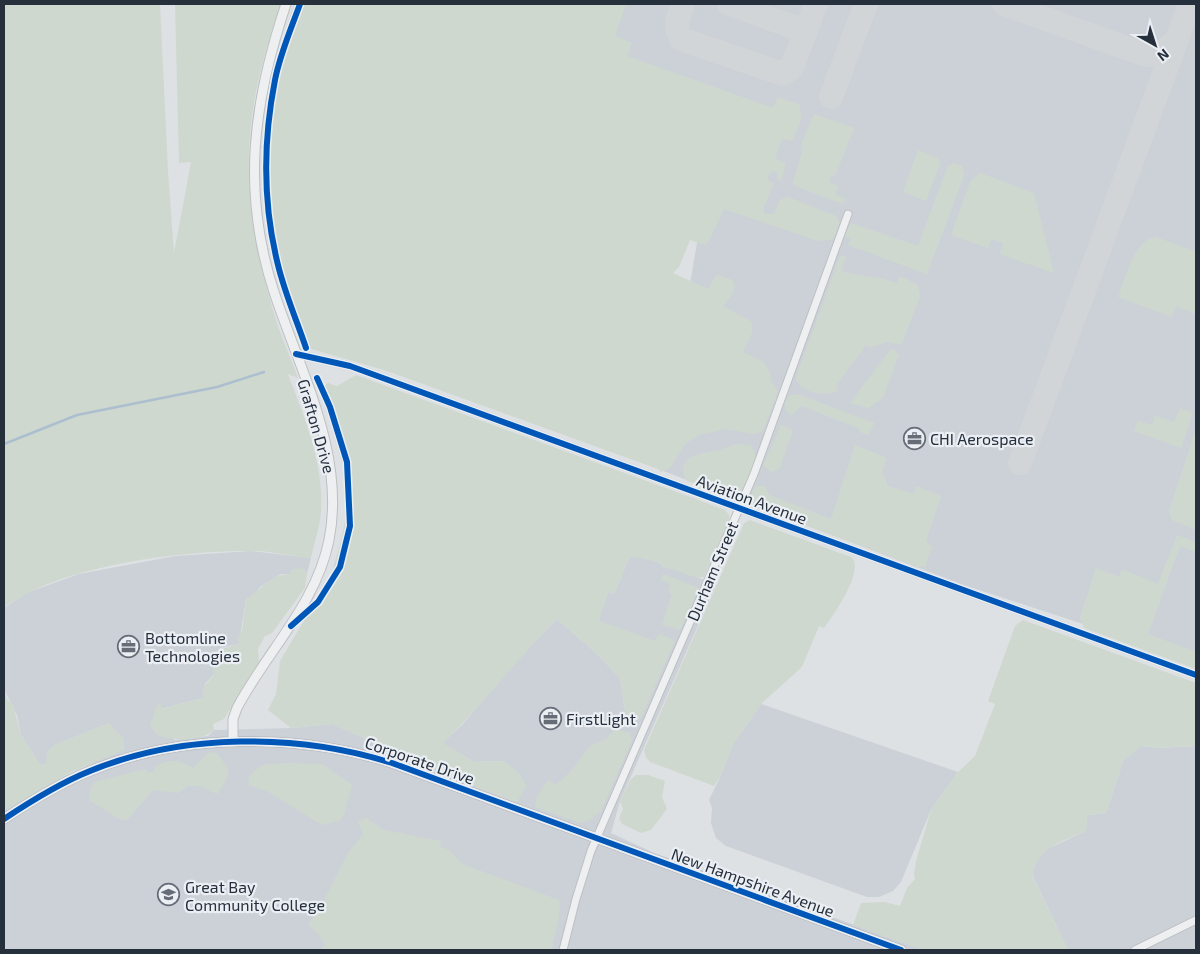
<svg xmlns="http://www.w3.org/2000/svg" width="1200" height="954" viewBox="0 0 1200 954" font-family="'Exo 2',sans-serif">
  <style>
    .built { fill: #ccd1d7 }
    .green { fill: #cfd8cf }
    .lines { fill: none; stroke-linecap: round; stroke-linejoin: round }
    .stream { stroke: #acbfcf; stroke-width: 2.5 }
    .taxiway { stroke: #d2d5d8; stroke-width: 24 }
    .minor-casing { stroke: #bdbfc2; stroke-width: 9 }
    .tertiary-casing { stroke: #bdbfc2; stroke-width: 11 }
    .minor { stroke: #eeeff1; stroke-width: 7 }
    .tertiary { stroke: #eeeff1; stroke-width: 9 }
    .cycleway-casing { stroke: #ebeff4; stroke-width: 9 }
    .cycleway { stroke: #0057b8; stroke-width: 6 }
    .labels { text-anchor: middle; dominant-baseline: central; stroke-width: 4.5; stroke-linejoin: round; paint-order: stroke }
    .street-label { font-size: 16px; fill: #262f3c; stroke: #ebeff4 }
    .poi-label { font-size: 16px; fill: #262f3c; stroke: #ebeff4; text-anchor: start }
  </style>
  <rect width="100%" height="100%" fill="#dee1e4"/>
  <!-- built -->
  <path class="built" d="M625,4H1196V661L964,585L658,469L706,191L610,46Z
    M251,551L311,558L307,574L303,569L290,574H281L260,587L255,594L246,599L239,644L220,648L212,659L214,674L205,684L203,698L161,709L159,703L174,740L208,736L214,730L291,728L332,724L398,752L417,765L517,802L504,761L474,762L442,743L462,725L518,659L557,619L596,653L620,678L626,717L618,629L598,621L608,592L614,594L630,556L646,558L658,562L665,568H675L716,585L620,801L611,833L654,853L924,950H4V811L46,785L90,764L109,723L55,745L48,751L45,766L39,763L21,735L17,715L4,689V608L26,593L79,574L175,556Z
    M761,704L958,772L931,810L901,882L893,891L879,897H867L726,846L716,838L711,823L712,808L709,800L721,775L733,744Z
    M1141,746L1157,748L1196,746V950H1068L1032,875L1035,864L1043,851L1086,831L1087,815L1106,813L1123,761Z"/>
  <!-- green -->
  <path class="green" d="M4,4H160L168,171L174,253L191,162L179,163L175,4H281C240,118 239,194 273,310C279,333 290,355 298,378L288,374C305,420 324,462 321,512C320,527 314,543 311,558C290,556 272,551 251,551C184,550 56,566 4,608Z
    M294,4H626L615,36L632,43L627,56L773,108L778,97L800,105L801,119L792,141L782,139L775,159L786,163L781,181L777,179V172L772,171L768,176L769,181L774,183L763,209L765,214H774L780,200L788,197L836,216L839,222L834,239L818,241L724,209L708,243L705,245L690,240L679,267L673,273L708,289L714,278L718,275L732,280L735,285L732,295L723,306L752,322V333L743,352L764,362L770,373L771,382L778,391L763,431L754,434L726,429L699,435L685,444L671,467L661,472L658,469L387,371L308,348L299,341C291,315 280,288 274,261C252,169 264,92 294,4Z
    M814,114L854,128L835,176L832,175L829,182L838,186L835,194L846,199L843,204L797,187L793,183L803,148L801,145Z
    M918,150L938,158L940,163L926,201L903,192Z
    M954,163L962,166L964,175L927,274L848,245L851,239L845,236L851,223L918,246L948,166Z
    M980,173L1034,193L1054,273L1000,254L1003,243L992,239L988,248L951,235L971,180Z
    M1156,237L1196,252V314L1176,306L1172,317L1118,297C1126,278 1133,240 1156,237Z
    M840,256H846L841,271C860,277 878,276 897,283L900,276L918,285L920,297L901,345L886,342L870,348L866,345L836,386L838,388L836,391C826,397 798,392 796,378Z
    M894,349L899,355L883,398L868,408L850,403L890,350Z
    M356,375L696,499L725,510L729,515V522L704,577C692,580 678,568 665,568L658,562L630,556L614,594L608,592L599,621L655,641L659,634L672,639L674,643L641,718L634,720L626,717L620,678L596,653L557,619C517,659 483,704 443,743L474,762L504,761L520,774L526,786L517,802L417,765L398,752L332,724L291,728L268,710L276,694L280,661L331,575L341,541L348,506L346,476L320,389L328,383L337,386Z
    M790,395H800L874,423L869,435L859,432L860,429L802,406L791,415L786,411L785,403Z
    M1180,408L1193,413L1181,448L1134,431L1138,421L1152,425L1155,416L1174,422Z
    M781,425L792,429V433L780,468L772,472L763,466Z
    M1196,429V530L1172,520L1169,511Z
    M739,444L751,445L756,456C751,469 747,496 731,497L687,481C671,454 707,453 721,450C727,448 731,445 739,444Z
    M855,445L887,458L882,472L888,486L913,494L916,486L941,496L926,541L932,547L925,567H919L758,508L753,502L752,491L757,486H765L769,495L831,519Z
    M750,520L851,557C866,569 833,616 824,628L819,626L802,667L761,704L733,744L721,775L714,786L650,762L646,757L644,750L744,523Z
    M1177,535L1196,542V552L1180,546L1148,634L1196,652V669L1084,628L1080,617L1096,568L1119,577L1122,569L1158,584Z
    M296,568L303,569L307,574L305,588L272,633L265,636L258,649L259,662L224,719L213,724L214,730C199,743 174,740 157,735L150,725L157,705L160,703L162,709L203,698C201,685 208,684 214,674C210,650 219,650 239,644L237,638L242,631L246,599C261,590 271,574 290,574L291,570Z
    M663,574L699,588L680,630L662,625L672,594L668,592L670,584L661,580Z
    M1023,620L1196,683V746L1157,748L1141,746L1123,761L1106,813L1087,815L1086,831C1062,842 1038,846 1032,876L1068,950H924L853,925L861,903L885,902L900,906L907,888L915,879L914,874L916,861L931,810L958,772L975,756L995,704L988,701L1015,626Z
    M4,689L7,699L13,704L21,735L39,763L45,766L48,751L55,745L109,723L124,739V750L71,772L4,811Z
    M615,729L630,733L632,740L601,811L590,820L580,823L535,807L537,796L549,779L552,783L557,784L572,770L589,747L607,738Z
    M212,752L217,753L229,770L225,782L217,794L199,786H187L178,793L153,790L127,820L119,819L89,800L91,787L95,782L145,769L147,772H154L155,767C168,758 181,760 193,768L207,754Z
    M286,763L322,764L352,785L344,814L340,821L322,825L267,791L248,785L249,776L262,765Z
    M636,775H648L665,781L662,797L667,809L651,830L641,833L622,824L619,818L623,809L620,801L631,779Z
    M366,818L384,830L441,841L440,847L449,850L462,864L559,900C562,917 553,933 552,950H321L325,945L320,936L308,925L320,908L348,853L363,834L358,822Z"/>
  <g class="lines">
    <!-- stream -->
    <path class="stream" d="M4,444L77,415L217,387L264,372"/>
    <!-- taxiway -->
    <path class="taxiway" d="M683,4C678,17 674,25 681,39L783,74L792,67L816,4
      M729,4L794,27
      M1004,4L1146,55L1160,54L1176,41
      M831,97L866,4
      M1020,463L1190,4"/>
    <defs>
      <path id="minor" d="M296,354L350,366L1196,675
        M563,950L576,899L591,851L754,474L848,214
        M1135,950L1196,920"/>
      <path id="tertiary" d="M233,742V719L237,708C267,651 316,605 329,540C346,455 300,371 274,292C241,191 253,103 286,4
        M4,819C31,801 60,783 90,771C182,733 298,733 392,763L901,950"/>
    </defs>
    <!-- minor casing -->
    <use href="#minor" class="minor-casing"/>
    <!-- tertiary casing -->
    <use href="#tertiary" class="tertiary-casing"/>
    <!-- minor -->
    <use href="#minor" class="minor"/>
    <!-- tertiary -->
    <use href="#tertiary" class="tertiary"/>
    <defs>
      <path id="cycleway" d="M300,4C291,29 280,54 275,80C263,141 263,205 278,265C285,294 297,321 306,348
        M296,354L350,366L1196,675
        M291,626L318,602L340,567L350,526L347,462L330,407L317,378
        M4,819C31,801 60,783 90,771C182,733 298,733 392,763L901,950"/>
    </defs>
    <!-- cycleway casing -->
    <use href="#cycleway" class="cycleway-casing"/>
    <!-- cycleway -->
    <use href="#cycleway" class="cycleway"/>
  </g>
  <!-- icons -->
  <defs>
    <symbol id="office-ring" viewBox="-11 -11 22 22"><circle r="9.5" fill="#ebeff4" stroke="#666d77" stroke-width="1.5"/><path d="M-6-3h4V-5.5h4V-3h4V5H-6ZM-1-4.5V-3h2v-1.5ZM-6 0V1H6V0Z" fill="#666d77"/></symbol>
    <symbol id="university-ring" viewBox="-11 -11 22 22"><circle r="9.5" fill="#ebeff4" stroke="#666d77" stroke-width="1.5"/><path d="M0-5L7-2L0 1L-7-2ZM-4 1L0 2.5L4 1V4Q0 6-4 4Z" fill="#666d77"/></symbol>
  </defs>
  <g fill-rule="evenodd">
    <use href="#office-ring" x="902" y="426" width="25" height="25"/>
    <use href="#office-ring" x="116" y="634" width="25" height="25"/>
    <use href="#office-ring" x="538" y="706" width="25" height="25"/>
    <use href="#university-ring" x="156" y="882" width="25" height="25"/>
  </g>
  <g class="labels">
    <!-- street labels -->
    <g class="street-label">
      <text transform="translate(317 426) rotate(74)">Grafton Drive</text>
      <text transform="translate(752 499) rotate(20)">Aviation Avenue</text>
      <text transform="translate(712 571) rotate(-67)">Durham Street</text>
      <text transform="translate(420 760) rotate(19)">Corporate Drive</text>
      <text transform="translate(753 882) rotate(20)">New Hampshire Avenue</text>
    </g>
    <!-- poi labels -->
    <g class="poi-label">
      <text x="930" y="438">CHI Aerospace</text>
      <text x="145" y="637">Bottomline<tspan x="145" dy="18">Technologies</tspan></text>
      <text x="566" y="718">FirstLight</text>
      <text x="185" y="886">Great Bay<tspan x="185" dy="18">Community College</tspan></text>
    </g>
  </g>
  <!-- border -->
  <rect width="1200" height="954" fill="none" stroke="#262f3c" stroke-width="10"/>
  <!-- north arrow -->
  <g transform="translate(1155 45) rotate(141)" stroke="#ebeff4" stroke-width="4" paint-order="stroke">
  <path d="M0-4L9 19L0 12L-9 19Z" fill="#262f3c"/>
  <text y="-8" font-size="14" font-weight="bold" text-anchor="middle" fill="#262f3c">N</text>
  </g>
</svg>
